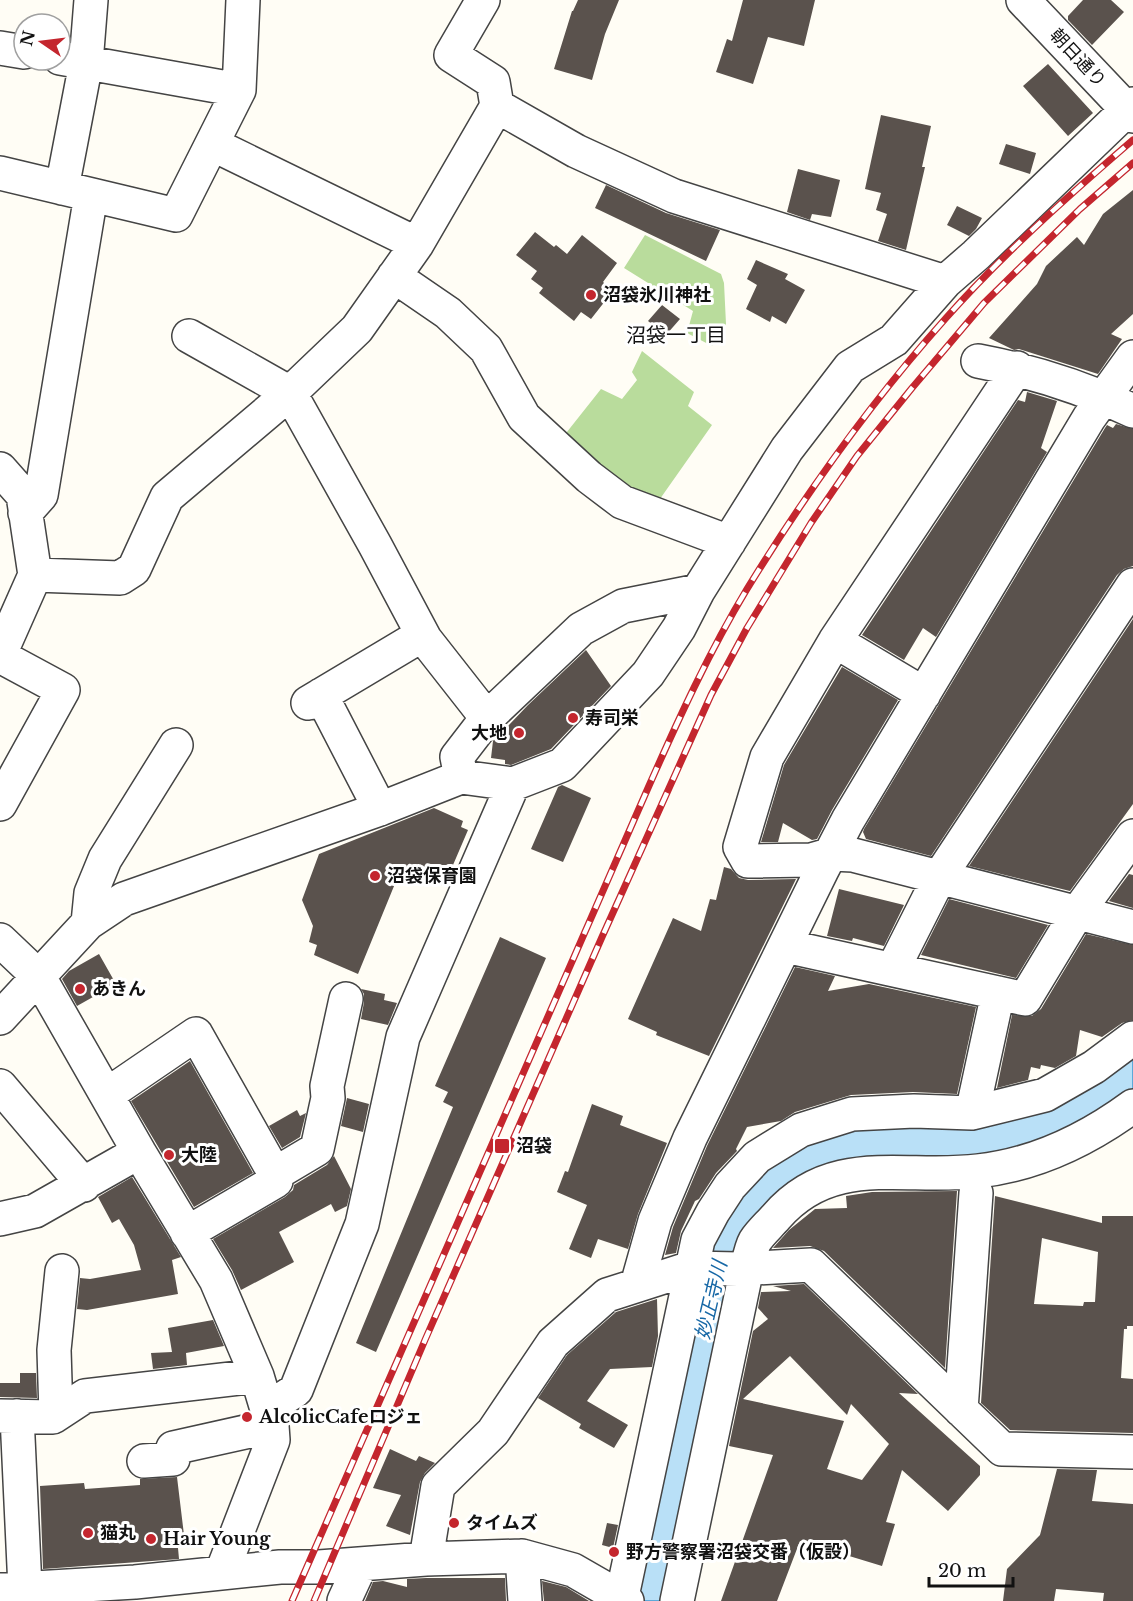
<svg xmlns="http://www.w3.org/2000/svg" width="1133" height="1601" viewBox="0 0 1133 1601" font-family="'Libre Baskerville','Noto Sans JP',serif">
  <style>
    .forest { fill: #b9dc9c }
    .water { fill: #b9e0f7; stroke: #3f96cf; stroke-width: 1.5 }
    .building { fill: #5a524d; fill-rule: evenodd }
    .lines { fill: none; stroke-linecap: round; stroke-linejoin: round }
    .minor-casing { stroke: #444; stroke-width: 36 }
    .minor { stroke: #fff; stroke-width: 33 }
    .rail-casing { stroke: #c4262e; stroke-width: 7 }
    .rail { stroke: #fff; stroke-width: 4.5; stroke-dasharray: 14; stroke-linecap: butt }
    .poi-dot { fill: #c4262e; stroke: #fff; stroke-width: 2 }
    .labels { text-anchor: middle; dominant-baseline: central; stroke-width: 6; stroke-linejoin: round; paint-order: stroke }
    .street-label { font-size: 18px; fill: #111; stroke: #fff }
    .poi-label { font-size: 18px; font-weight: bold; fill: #111; stroke: #fff; text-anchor: start }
    .neighbourhood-label { font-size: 20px; fill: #111; stroke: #fff }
    .water-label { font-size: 20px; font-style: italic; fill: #1768a6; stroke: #fff }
  </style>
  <rect width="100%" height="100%" fill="#fffdf5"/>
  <!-- forest -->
  <path class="forest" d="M645,235L721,274L724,283L726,324L712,346L687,333L693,311L624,268Z
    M642,351L694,392L688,406L712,425L655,506L559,442L601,389L622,399L637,380L632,372Z"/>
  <!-- water -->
  <path class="water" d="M1133,1048V1094L1043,1143L780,1199L670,1601H628L706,1239L742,1181L846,1123H938Z"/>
  <!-- building -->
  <path class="building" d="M578,0H619L605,34L592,80L554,69L572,11H573Z
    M743,0H815L804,46L768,37L753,84L716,72L727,39L732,41Z
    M1083,0H1111L1124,12L1092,45L1068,20V16Z
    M1048,64L1093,113L1068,136L1023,86Z
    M881,115L931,126L922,167H925L906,250L878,241L887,214L876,210L881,193L865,189Z
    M1006,144L1036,153L1030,174L999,164Z
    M798,169L840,180L831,217L812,214L810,220L787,212Z
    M606,185L666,213L720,230L706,261L595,208Z
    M1133,190V314L1111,334L1122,339L1098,374L1019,349L1014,350L989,338L1037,284L1046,266L1077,237L1084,245L1103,214Z
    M957,206L982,218L976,229L969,236L947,225Z
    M535,232L554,247L556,245L567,254L582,235L617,263L603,282L613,291L591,319L581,312L574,321L539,293L543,288L531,279L537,271L516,255Z
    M756,260L788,274L785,279L805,290L786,324L772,316L770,322L746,309L757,285L747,279Z
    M662,305L680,319L666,335L648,321Z
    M1027,392L1057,401L1041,448L1047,452L936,637L923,628L904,660L862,635L1018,400L1025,402Z
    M1116,424L1133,429V566L1124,569L1117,575L931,856L866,839L863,832L864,829L1105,428L1107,425L1113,428Z
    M1133,619V804L1070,891L969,866Z
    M586,650L611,686L551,749L511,765L505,764V760L491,758L493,741L501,731H508V726L528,705Z
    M842,667L898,700L832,810L817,839L812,840L783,823L778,842H761L784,765Z
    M562,785L591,798L563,862L531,849L558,787Z
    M434,808L463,821L461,827L468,830L444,886L401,869L358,974L314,955L317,945L309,942L313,926L302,900L319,854Z
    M724,867L731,869L739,878L748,880L796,879L709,1056L656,1035L657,1032L628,1019L673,918L701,931L710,899L716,900Z
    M1129,874L1133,875V908L1109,901Z
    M839,889L904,905L884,946L853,938L852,941L827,936Z
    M949,899L1048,925L1016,978L921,955Z
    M1086,934L1133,945V1020L1122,1023L1102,1037L1080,1030L1076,1056L1055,1068L1041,1065L1040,1069L1031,1067L1028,1080L997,1088L1012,1015L1032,1016L1041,1009Z
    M500,937L546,958L376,1352L356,1343L453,1107L443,1102L448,1092L435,1086Z
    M99,954L116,984L77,1006L62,979L69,971Z
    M795,967L835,976L828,991L869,984L976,1007L957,1094L913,1092L851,1095L795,1112L781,1121L747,1127L736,1149L737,1151L716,1173L699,1199L695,1201L681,1231L676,1253L665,1255L673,1227L707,1146Z
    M361,989L385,994L384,1000L397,1003L388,1025L361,1019L364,1002V994Z
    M190,1061L253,1173L194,1207L131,1101Z
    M347,1098L369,1104L363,1132L341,1126Z
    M592,1104L623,1116L620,1125L667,1143L638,1214L628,1249L598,1239L591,1258L569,1249L587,1205L557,1192L565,1171L568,1172Z
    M297,1110L300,1116L306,1113L300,1137L282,1148L269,1126Z
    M334,1156L351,1189L347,1206L335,1212L331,1204L279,1232L294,1262L241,1290L232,1270L213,1239L285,1197L293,1190L294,1185L327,1165Z
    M132,1177L181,1257L172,1260L178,1294L87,1310L77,1309L80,1278L90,1279L141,1270L134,1245L119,1219L112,1223L98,1197Z
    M957,1191L945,1368L824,1251L810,1246L773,1248L789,1230L815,1209L847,1208L846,1196L872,1192Z
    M995,1196L1102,1223V1216H1133V1326H1127V1329H1124L1121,1378L1133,1379V1433L1010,1430L981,1403ZM1042,1238L1098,1252L1095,1302H1084L1083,1306L1034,1304Z
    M804,1284L918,1394L899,1393L980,1466V1475L948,1511L902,1470L886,1522L895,1524L882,1566L800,1541L777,1601H721L773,1455L729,1446L753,1331L768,1319L758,1308L761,1292L791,1291L773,1286ZM790,1356L847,1415L851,1404L889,1444L862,1480L827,1469L844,1421L743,1399Z
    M657,1299L658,1336L652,1367L610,1369L587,1401L628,1425L614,1448L579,1428L581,1424L538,1398L567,1355L616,1312Z
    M213,1320L224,1346L186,1353L187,1365L153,1369L151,1353L172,1352L168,1328Z
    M20,1373H36L37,1398L0,1397V1383H20Z
    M390,1449L416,1461L419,1456L435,1463L425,1473L420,1482L410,1535L386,1526L401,1495L373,1488Z
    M1057,1469L1097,1470L1092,1501L1133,1504V1601H1103L1104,1593L1056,1589L1054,1601H1003L1007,1569L1040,1535Z
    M177,1477L184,1535L178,1548L179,1559L43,1569L40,1486L84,1483L85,1489L140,1485V1479Z
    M607,1523L618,1525L613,1548L602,1545Z
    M426,1578H505L506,1601H365L373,1582L383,1581L407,1587V1579Z
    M542,1581L566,1587L589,1601H544Z"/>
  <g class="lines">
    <defs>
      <path id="minor" d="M1023,0L1133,116
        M0,48L24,52
        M60,58L239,90
        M497,106L576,151L674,196L945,282
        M212,144L417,244
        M0,173L176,215L239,90L243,0
        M62,188L86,63L91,0
        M394,276L448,313L486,349L524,417L589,477L622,502L729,542
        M189,336L290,393L375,545L425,639L487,718L457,757L461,777
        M978,361C1031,371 1084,388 1133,411
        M1017,368L835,641L767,757L740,847L748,861L811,860L832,854L853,855L1133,927
        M0,469L23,495L35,575L0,654
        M25,513L41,495L91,195
        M35,575L120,578L134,569L167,497L290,393L357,329L417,244L497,106L493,82L451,55L483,0
        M835,641L924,694
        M0,656L63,690L0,804
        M321,695L380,809
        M308,703L422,635
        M487,718L581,629L623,606L698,591
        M88,923L91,893L105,859L176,745
        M0,940L39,977L139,1152L216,1280L257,1376L272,1426L273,1440L222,1572
        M785,946L1025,999L1077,913L1133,836
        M893,969L940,876L1133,585
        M0,1018L88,923L124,899L380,809L461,777L513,784L562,765L648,674L679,628L698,591L787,449L850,367L894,340L945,282L976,255L1133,104
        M0,1086L84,1185
        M108,1094L196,1034L275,1174L276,1181L187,1233
        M972,1113L998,993
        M275,1174L317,1149L328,1098L327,1086L346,999
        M0,1219L35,1211L139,1152
        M637,1285L655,1221L690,1138L822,870L848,820L1089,418L1133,357
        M267,1409L296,1390L362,1224L403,1037L513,784
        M961,1410L976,1193
        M56,1414L54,1350L62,1271
        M0,1416L53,1417L85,1396L257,1376
        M17,1416L25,1588
        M144,1461L173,1459V1448L272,1426
        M522,1556L525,1601
        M426,1559L438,1486L493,1432L553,1343L607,1295L691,1268L738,1269L811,1265L1002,1449L1133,1452
        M0,1590L135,1582L280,1567H319L426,1559L522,1556L573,1570L627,1601
        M344,1601L361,1564
        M621,1601L698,1240L713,1212L730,1186L757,1157L801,1130L852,1114L914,1111L972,1113L1045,1095L1094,1067L1133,1038
        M677,1601L747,1268C749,1259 751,1248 755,1241C760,1233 769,1225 776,1217C832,1152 905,1180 978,1171C1034,1165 1088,1139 1133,1106"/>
    </defs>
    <!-- minor casing -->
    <use href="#minor" class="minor-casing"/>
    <!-- minor -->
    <use href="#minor" class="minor"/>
    <defs>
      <path id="rail" d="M292,1601L648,788C678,720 709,652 747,589C806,493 871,402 946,318C1003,254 1068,196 1133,140
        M314,1601L425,1340L602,937L711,695L747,628L811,523L857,456L912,388L984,303L1080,209L1133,163"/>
    </defs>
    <!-- rail casing -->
    <use href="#rail" class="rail-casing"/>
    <!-- rail -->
    <use href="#rail" class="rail"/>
  </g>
  <!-- markers -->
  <g class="poi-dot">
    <circle cx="591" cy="295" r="6"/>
    <circle cx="573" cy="718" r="6"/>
    <circle cx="519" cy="733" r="6"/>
    <circle cx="375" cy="876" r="6"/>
    <circle cx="80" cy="989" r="6"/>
    <rect x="494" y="1138" width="16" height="16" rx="3"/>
    <circle cx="169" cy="1155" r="6"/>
    <circle cx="247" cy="1417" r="6"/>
    <circle cx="454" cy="1523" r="6"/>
    <circle cx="88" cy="1533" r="6"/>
    <circle cx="151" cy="1539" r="6"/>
    <circle cx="614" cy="1552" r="6"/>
  </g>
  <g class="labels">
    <!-- street labels -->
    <g class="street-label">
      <text transform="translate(1078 58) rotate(47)">朝日通り</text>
    </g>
    <!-- poi labels -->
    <g class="poi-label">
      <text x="603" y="295">沼袋氷川神社</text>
      <text x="585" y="718">寿司栄</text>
      <text x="507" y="733" text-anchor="end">大地</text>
      <text x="387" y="876">沼袋保育園</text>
      <text x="92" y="989">あきん</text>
      <text x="516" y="1146">沼袋</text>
      <text x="181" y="1155">大陸</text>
      <text x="259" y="1417">AlcolicCafeロジェ</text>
      <text x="466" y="1523">タイムズ</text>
      <text x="100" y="1533">猫丸</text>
      <text x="163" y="1539">Hair Young</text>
      <text x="626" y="1552">野方警察署沼袋交番（仮設）</text>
    </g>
    <!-- neighbourhood labels -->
    <g class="neighbourhood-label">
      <text x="676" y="335">沼袋一丁目</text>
    </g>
    <!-- water labels -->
    <g class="water-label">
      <text transform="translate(711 1300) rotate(-77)">妙正寺川</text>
    </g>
  </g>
  <!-- north arrow -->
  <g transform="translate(42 42) rotate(284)"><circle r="28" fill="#ffffff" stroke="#a0a0a0" stroke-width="1.5"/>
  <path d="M0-4.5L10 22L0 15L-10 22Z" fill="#c4262e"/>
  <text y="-9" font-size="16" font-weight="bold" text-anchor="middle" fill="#111111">N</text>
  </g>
  <!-- scale -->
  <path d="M929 1577v9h84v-9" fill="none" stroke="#111111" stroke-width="3"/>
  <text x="938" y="1577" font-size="18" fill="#111111" stroke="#ffffff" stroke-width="4.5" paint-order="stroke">20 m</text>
</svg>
